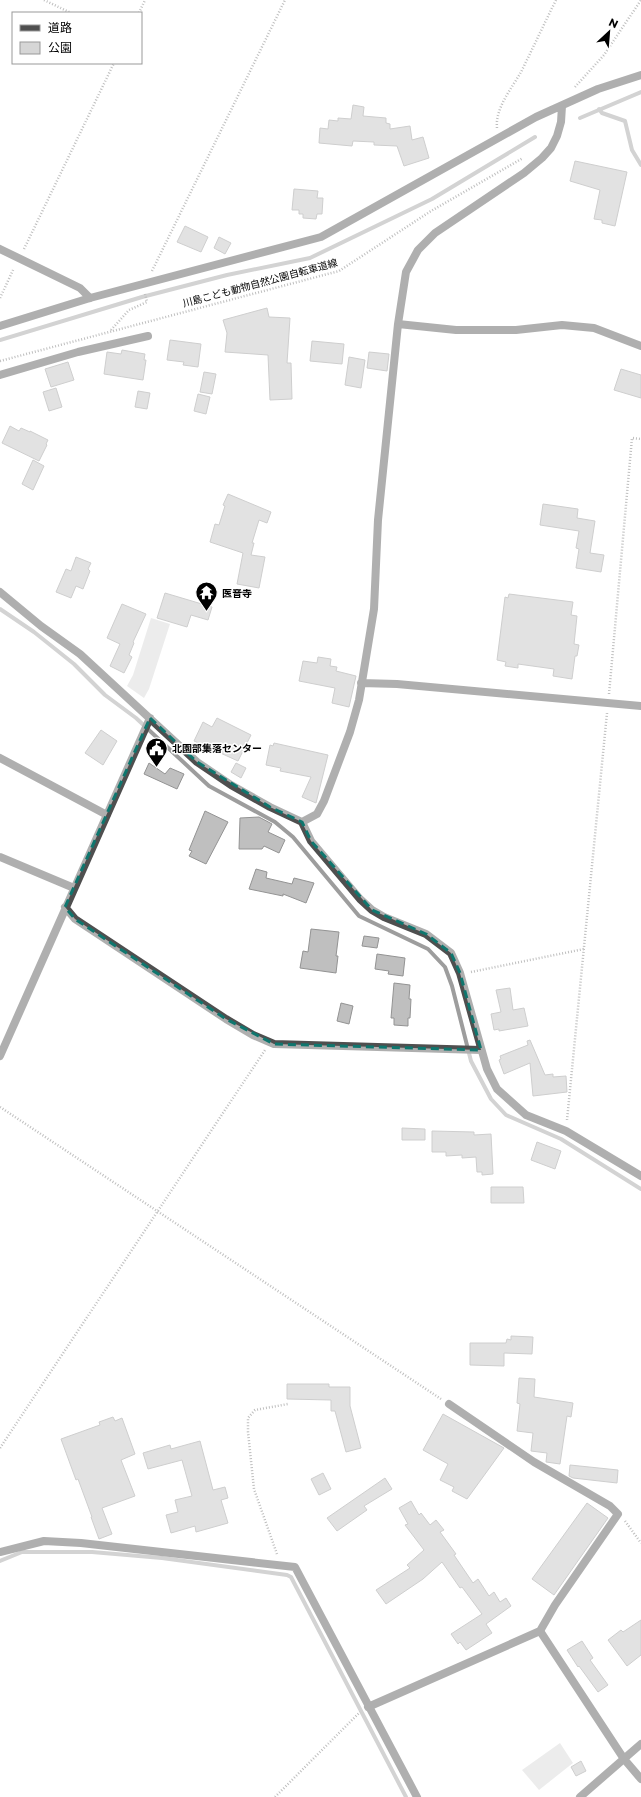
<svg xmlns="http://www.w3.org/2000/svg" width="641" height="1797" viewBox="0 0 641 1797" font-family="Montserrat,'Noto Sans JP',sans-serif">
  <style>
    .green { fill: #d6d6d6 }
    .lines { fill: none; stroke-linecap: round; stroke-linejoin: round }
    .stream { stroke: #9d9d9d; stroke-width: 4 }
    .building { fill: #bfbfbf; stroke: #939393 }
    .path { stroke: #717171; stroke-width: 2.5; stroke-dasharray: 1 2; stroke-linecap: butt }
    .service { stroke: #4f4f4f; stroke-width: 8 }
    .minor { stroke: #4f4f4f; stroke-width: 8 }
    .tertiary { stroke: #4f4f4f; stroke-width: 8 }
    .marked { fill: none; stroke: #0f766e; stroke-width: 3; stroke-dasharray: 8 5; stroke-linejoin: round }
    .labels { text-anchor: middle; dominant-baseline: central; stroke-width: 3; stroke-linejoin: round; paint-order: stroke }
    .street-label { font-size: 10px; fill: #000; stroke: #fff }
    .poi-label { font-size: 10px; font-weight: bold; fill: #000; stroke: #fff; text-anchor: start }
  </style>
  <rect width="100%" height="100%" fill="#fff"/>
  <!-- green -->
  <path class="green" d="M151,618L170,624L149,689L144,698L127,686L133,675Z
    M560,1743L573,1763L539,1790L522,1770Z"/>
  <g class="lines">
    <!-- stream -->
    <path class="stream" d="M599,109L602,113L625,121L632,150L641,165
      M580,118L641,92
      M0,340L142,297L227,275L310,258L432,199L535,137
      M0,609L34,632L74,664L105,695L136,718L209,786L275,822L293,837L359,916L428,949L445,967L452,986L471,1061L491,1099L506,1115L561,1139L641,1189
      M0,1561L22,1552H92L162,1558L287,1575L291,1577L406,1797"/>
  </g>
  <!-- building -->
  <path class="building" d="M353,105L364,107L363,116L386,118V123L390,124V129L410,126L412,140L423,137L429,158L404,166L397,146L374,145V142L353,141L352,146L319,143L320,128L328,129L329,120L338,121V118L351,119Z
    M575,161L627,172L615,226L602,223V220L594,219L600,190L570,181Z
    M294,189L318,191L317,198H323L322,214H317L316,219L303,218V214H299V210H292Z
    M185,226L208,237L201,252L177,242Z
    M219,237L231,243L225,254L214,248Z
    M267,308L269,317L290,318L287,363H291L292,399L270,400L268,355L225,352L227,333L223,320Z
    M170,340L201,344L198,367L183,365L184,362L167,360Z
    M312,341L344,344L342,364L310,361Z
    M122,350L145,354L144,360H146L143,380L104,374L107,352L121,354Z
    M369,352L389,354L387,371L367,368Z
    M349,357L365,360L361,388L345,385Z
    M68,362L74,380L51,387L45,369Z
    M621,369L641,375V398L614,390Z
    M204,372L216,374L212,394L200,392Z
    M56,388L62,407L49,411L43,392Z
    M138,391L150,393L147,409L135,407Z
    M198,394L210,397L206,414L194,411Z
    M10,426L19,431L21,428L30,432V431L48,440L46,444L47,445L39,461L2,443Z
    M33,460L44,466L33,490L22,484Z
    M228,494L271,512L267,523L259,520L252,543H254L251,555L265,557L259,588L237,584L243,553L210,542L215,524L219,525L225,506L223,505Z
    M543,504L578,509L577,518L595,521L590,553L604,555L601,572L576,568L579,549L576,548L579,531L540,525Z
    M76,557L91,563L88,569L90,571L83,589L76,586L71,598L56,592L66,569L71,571Z
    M165,593L212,607L208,620L191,615L187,627L157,618Z
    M509,594L573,602L571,615L577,616L574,644L579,645L577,656H575L572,679L553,676L554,669L518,664V668L505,666L506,662L497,660L505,597L508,598Z
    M122,604L146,614L133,642L134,643L129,655L132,657L124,673L110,666L120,644L107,638Z
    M318,657L331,659L330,666L337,667L336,671L356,676L349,707L332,703L335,688L299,681L303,661L317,663Z
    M217,718L251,735L238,761L194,741L203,722L212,727Z
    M101,730L117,741L103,765L85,753Z
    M274,743L328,755L316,803L302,797L311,777L280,771L281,768L266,765L270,745L273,746Z
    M149,763L165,774L170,768L184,774L177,789L144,774Z
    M236,763L246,768L241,778L231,772Z
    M205,811L228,822L206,864L189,856L192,851L189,850Z
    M259,817L272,824L268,832L285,840L279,853L264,846L262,849H239L240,818Z
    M256,869L267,872L266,878L292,884L294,878L314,883L306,903L283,894V896L249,889Z
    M311,929L339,932L336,956H338L336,973L300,968L303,951L308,952Z
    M364,936L379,938L377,948L362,946Z
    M377,954L405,958L403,976L388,974L389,971L375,969Z
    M394,983L410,985L409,999H411L410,1018H408V1026L394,1025V1018H391Z
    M510,988L513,1010L524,1008L528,1026L499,1031V1029L494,1030L491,1014L501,1012L496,990Z
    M341,1003L353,1006L349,1024L337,1021Z
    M530,1040L545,1075L553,1074V1077L566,1076L567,1092L533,1096L530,1063L504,1074L499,1060L501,1059L500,1056L528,1045L527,1041Z
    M402,1128L425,1129V1140H402Z
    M432,1131L474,1132V1135L491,1134L493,1174L482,1175V1172H477L476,1157L462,1158V1155L446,1156V1152H432Z
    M537,1142L561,1151L555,1169L531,1160Z
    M491,1187H523L524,1203H491Z
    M511,1336L533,1337L532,1354L504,1353V1366L470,1365V1343H506L507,1339L511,1340Z
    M519,1378L535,1379L534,1397L573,1403L571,1417L567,1416L560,1464L546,1462L547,1453L531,1451L533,1433L517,1431L520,1404L517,1403Z
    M287,1384H329V1387H350V1406L361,1448L346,1452L335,1411H331V1400L287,1399Z
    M443,1414L504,1448L467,1499L452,1491L454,1487L440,1480L448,1464L423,1450Z
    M113,1417L115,1421L122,1418L135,1454L121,1460L135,1496L102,1508L112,1534L99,1539L91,1517H92L78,1479L76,1480L61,1439L100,1425L99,1422Z
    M200,1441L213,1490L225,1487L228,1498L221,1500L228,1523L196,1532L195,1526L171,1533L166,1515L178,1512L175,1500L192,1496L182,1460L148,1469L143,1453L170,1445L171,1449Z
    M570,1465L618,1470L617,1483L573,1478L569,1476Z
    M323,1473L331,1489L319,1495L311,1479Z
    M385,1478L392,1489L364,1506L367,1510L337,1531L327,1518Z
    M411,1501L419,1515L421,1513L430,1525L436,1520L444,1530L440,1532L456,1554L454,1555L473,1583L478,1579L489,1596L494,1592L500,1602L506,1598L511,1606L486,1624L492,1633L466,1650L460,1642L458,1644L451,1634L482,1614L462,1587L460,1588L442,1562L423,1579L386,1604L376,1590L410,1568L407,1565L424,1550L405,1525L408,1524L399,1508Z
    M587,1503L608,1518L554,1595L532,1579Z
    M641,1620V1655L627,1666L608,1640L621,1630L623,1632Z
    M582,1641L593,1658L590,1660L608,1685L598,1692L579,1666L578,1667L567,1650Z
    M581,1761L586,1771L576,1776L571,1767Z"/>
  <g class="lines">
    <!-- path -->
    <path class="path" d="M44,0L71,13
      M139,13L145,0
      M575,87L604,55L641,0
      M497,128C495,108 512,88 521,72C533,48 544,24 556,0
      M24,249L114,63
      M152,271L285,0
      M0,298L14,268
      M111,330L129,310L147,302L145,294
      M0,361L339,271L431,211L523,158
      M609,694L632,438L641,439
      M471,972L584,949
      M0,1107L441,1399
      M567,1120L607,713
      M0,1448L265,1050
      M625,1521L641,1543
      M277,1554L254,1489L248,1432V1418L255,1410L288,1404
      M275,1797L360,1712"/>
    <!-- service -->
    <path class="service" d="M0,375L78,352L148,336
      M368,1707L540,1631L555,1605L618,1514L610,1506L534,1462L449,1404"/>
    <!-- minor -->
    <path class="minor" d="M398,324L456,330H516L562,325L594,328L641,346
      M0,326L90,298L321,237L536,117L598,89L641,75
      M0,592L41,626L80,654L197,762L231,785L270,807L302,822L311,841L360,899L372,910L384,917L426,934L451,953L460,973L487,1069L497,1089L526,1115L566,1131L641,1176
      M361,683L397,684L641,706
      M0,758L107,815
      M302,822L317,814L324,801L350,732L359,700L374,609L378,520L398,324L406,272L418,250L435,233L524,173L542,158L551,148L557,136L561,122L562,106
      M0,857L74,888
      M65,907L75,919L226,1019L253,1035L274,1044L481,1050
      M0,1056L150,718
      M0,1552L44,1541L81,1543L295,1567L417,1797
      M540,1631L624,1759L641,1779
      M580,1797L641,1744"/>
    <!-- tertiary -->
    <path class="tertiary" d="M0,249L80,288L90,298"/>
  </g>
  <!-- marked area -->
  <path d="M0 0H641V1797H0ZM150,718L197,762L270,807L302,822L311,841L372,910L426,934L451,953L460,973L481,1050L274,1044L226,1019L75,919L65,907Z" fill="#fff" fill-opacity=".55" fill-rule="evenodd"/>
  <path class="marked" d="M150,718L197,762L270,807L302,822L311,841L372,910L426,934L451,953L460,973L481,1050L274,1044L226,1019L75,919L65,907Z"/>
  <!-- icons -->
  <defs>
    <symbol id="temple-pin" viewBox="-11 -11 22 30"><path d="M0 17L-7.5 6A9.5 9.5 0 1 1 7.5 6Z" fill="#000" stroke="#fff"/><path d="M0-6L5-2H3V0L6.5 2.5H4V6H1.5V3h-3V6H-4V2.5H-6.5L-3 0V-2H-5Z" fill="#fff"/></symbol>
    <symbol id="civic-pin" viewBox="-11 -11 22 30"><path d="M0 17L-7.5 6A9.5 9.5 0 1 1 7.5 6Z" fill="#000" stroke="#fff"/><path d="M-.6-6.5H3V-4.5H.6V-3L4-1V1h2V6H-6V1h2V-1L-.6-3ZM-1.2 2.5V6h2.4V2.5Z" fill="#fff"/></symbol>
  </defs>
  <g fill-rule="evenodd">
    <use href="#temple-pin" x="194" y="580" width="25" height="34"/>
    <use href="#civic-pin" x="144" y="736" width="25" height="34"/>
  </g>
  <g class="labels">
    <!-- street labels -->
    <g class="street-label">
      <text transform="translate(260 283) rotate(-15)">川島こども動物自然公園自転車道線</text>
    </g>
    <!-- poi labels -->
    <g class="poi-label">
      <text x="222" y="593">医音寺</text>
      <text x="172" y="748">北園部集落センター</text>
    </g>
  </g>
  <!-- legend -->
  <rect x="12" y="12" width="130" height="52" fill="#ffffff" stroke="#999999"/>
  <rect x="20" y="25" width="20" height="6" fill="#4f4f4f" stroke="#999999"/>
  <text x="48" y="32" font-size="12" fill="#000000">道路</text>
  <rect x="20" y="42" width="20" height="12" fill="#d6d6d6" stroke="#999999"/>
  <text x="48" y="52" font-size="12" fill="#000000">公園</text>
  <!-- north arrow -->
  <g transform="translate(609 32) rotate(26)" stroke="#ffffff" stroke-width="3" paint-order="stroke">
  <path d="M0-3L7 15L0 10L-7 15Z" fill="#000000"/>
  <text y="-6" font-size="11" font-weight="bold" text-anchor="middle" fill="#000000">N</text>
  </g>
</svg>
